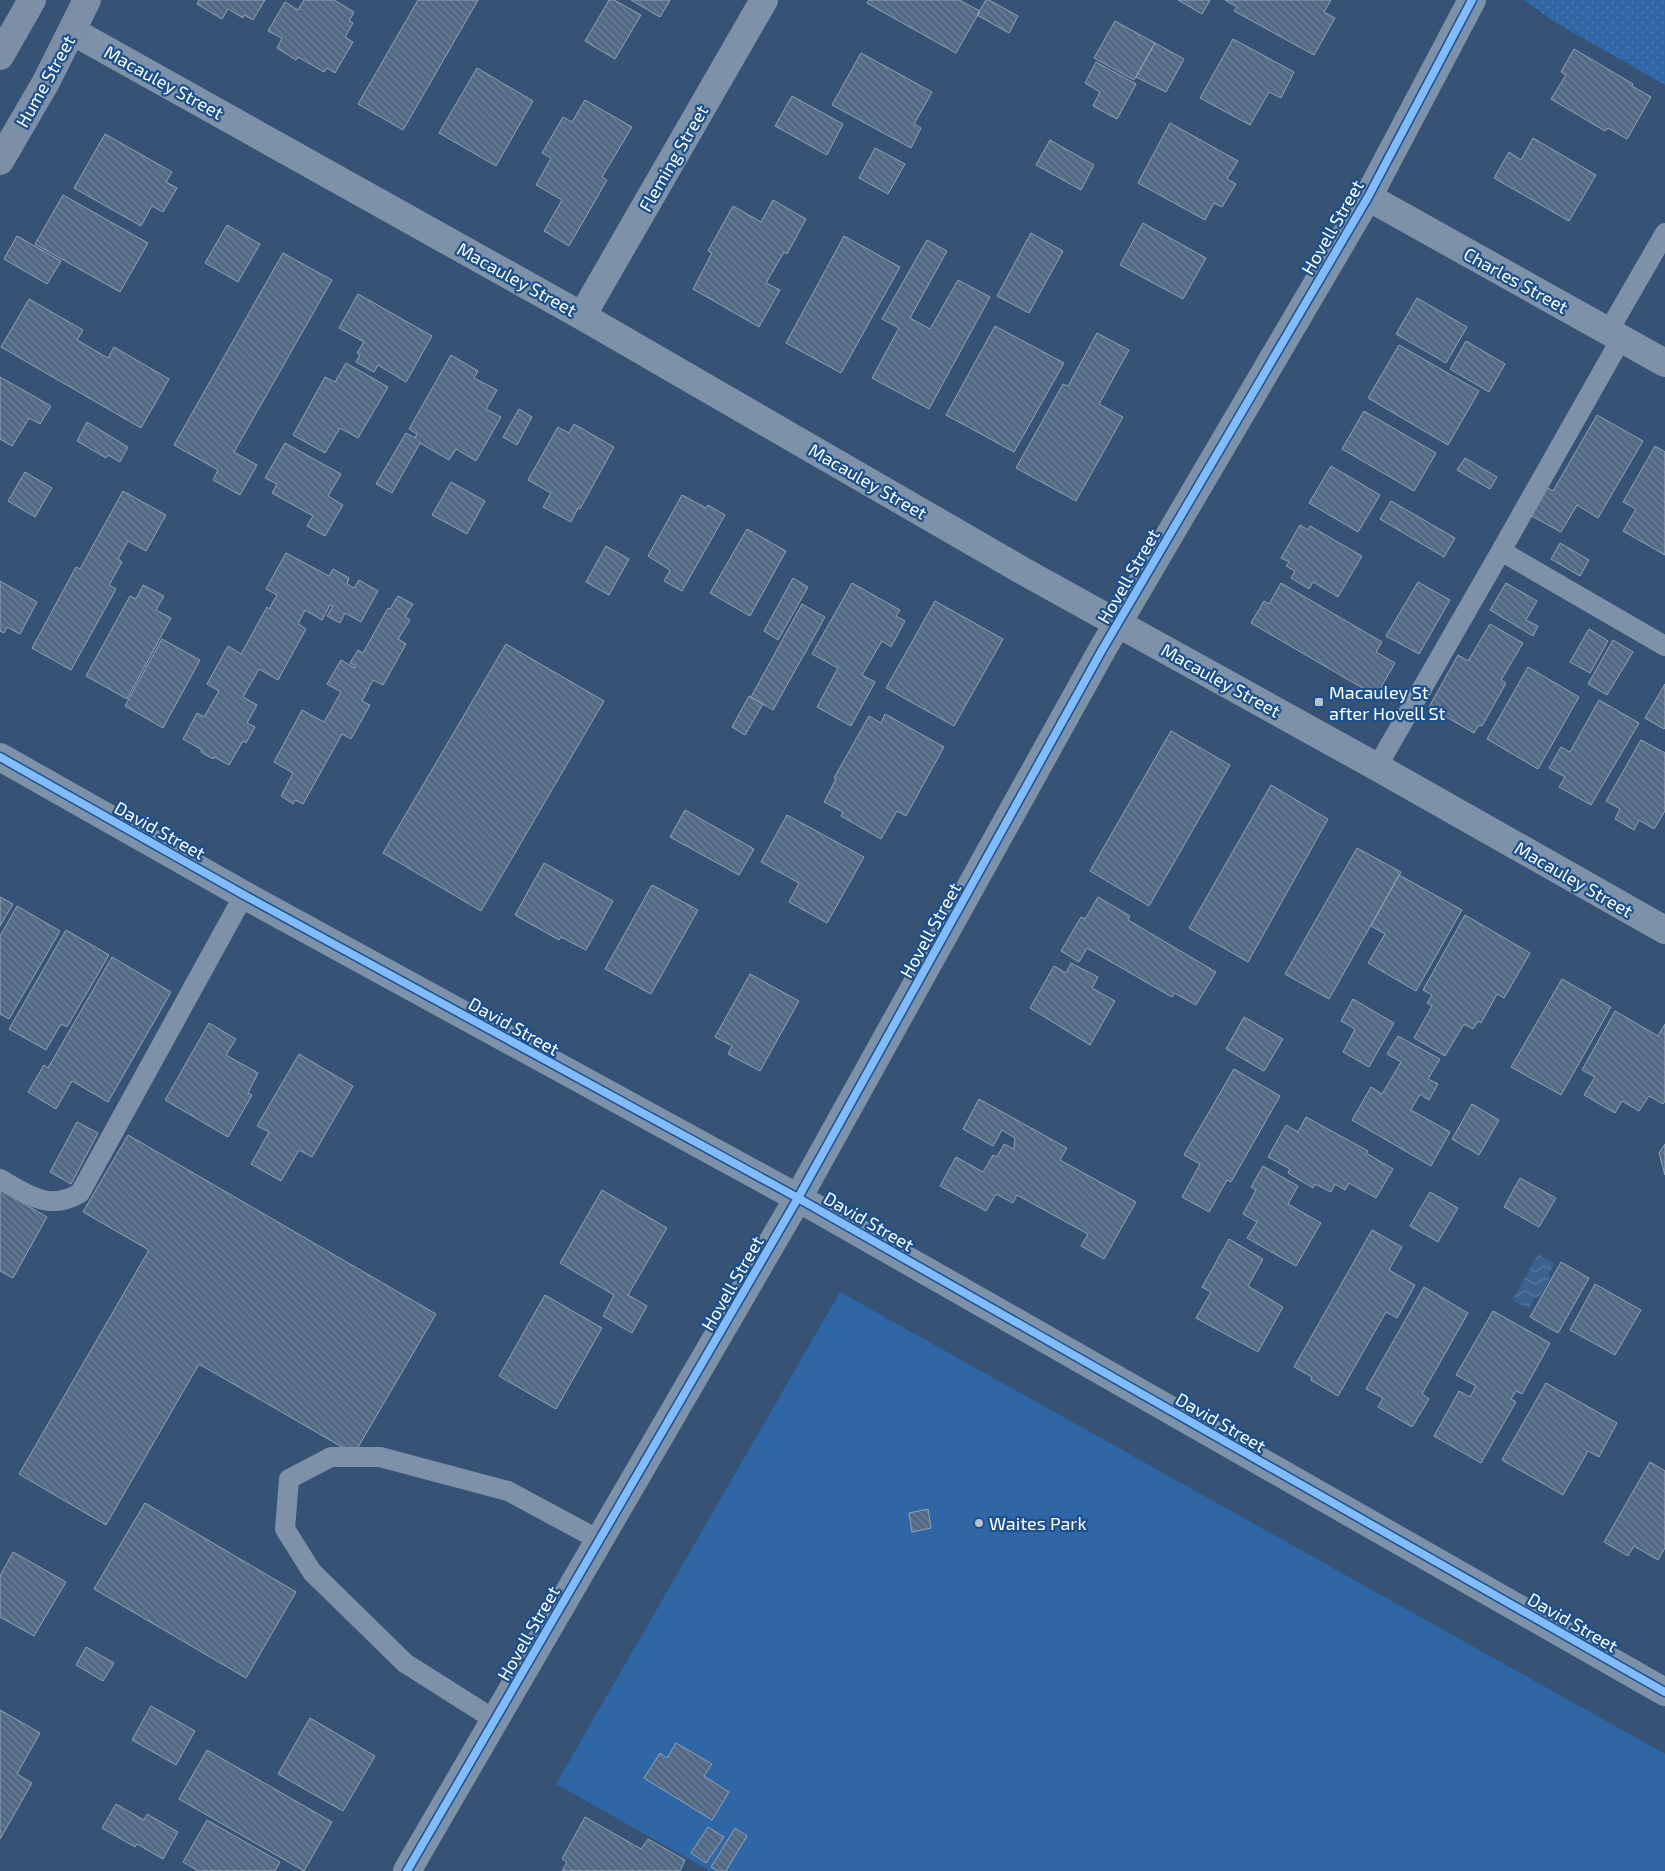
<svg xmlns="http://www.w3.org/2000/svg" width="1665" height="1871" viewBox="0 0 1665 1871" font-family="'Exo 2',sans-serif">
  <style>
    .grass { fill: url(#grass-dots) }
    .pitch { fill: #2f66a5 }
    .water { fill: url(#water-waves) }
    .building { fill: url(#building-back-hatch); stroke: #92a2b6 }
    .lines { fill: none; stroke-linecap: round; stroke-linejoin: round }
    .service { stroke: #7d92a8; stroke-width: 20 }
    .minor { stroke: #7d92a8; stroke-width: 28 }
    .tertiary { stroke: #7d92a8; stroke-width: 28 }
    .primary { stroke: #7d8ea7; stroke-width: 28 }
    .cycleway-casing { stroke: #1b4f8f; stroke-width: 11 }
    .cycleway { stroke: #80bcff; stroke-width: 8 }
    .poi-dot { fill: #b9c2ce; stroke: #1b4f8f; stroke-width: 2 }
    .labels { text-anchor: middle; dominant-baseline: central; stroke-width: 4.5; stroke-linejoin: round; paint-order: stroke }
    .street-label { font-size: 18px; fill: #fff; stroke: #1b4f8f }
    .poi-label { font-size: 18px; fill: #fff; stroke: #1b4f8f; text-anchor: start }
  </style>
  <defs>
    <pattern id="grass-dots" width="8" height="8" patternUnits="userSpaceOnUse" patternTransform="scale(1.25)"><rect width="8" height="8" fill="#2f66a5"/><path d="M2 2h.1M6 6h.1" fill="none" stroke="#4e7db2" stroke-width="1.8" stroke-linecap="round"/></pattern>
    <pattern id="water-waves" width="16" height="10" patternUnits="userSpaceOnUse" patternTransform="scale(1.25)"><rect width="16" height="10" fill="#3b618d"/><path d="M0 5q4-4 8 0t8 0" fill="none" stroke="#58799e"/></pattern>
    <pattern id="building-back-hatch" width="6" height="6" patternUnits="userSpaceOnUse" patternTransform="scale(1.25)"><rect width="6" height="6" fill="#526984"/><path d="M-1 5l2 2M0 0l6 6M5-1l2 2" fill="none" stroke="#6c8096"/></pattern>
  </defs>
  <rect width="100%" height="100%" fill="#365274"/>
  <!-- grass -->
  <path class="grass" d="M1524,0H1665V85L1553,21Z"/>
  <!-- pitch -->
  <path class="pitch" d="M840,1292L1665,1754V1871H710L556,1784Z"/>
  <!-- water -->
  <path class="water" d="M1538,1254L1555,1264L1548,1275L1551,1277L1538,1298L1535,1297L1529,1309L1512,1300Z"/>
  <!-- building -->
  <path class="building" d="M199,0H265L253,20L244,15L243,18L228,9L222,19L197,4Z
    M304,0H334L354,12L349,21L353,23L345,37L353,42L335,73L327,68L324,72L298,57L296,60L277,48L282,38L268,31L285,2L298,10Z
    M418,0H478L403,130L358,104Z
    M609,0H614L641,15L615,59L585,41Z
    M631,0H670L660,17Z
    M869,0H959L980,11L956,53L867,3Z
    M986,0H989L1018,16L1009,33L977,15Z
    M1178,0H1210L1202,14Z
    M1225,0H1331L1324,12L1335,18L1314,55L1234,11L1237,7Z
    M1115,21L1155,43L1134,80L1094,58Z
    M1233,39L1294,72L1281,98L1269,92L1250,125L1200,98Z
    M1155,43L1184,59L1166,92L1136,77Z
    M1574,49L1633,84L1632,86L1651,97L1627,139L1608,128L1605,131L1551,99L1566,75L1561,72Z
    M861,53L932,92L914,124L921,128L911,148L832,105Z
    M1096,62L1136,84L1117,119L1093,106L1100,92L1085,83Z
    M477,68L533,101L496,166L439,133Z
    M792,96L843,124L827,155L775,126Z
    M585,100L632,127L602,177L607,180L569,246L544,231L562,200L536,185L551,158L542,153L563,117L572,122Z
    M1170,123L1238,161L1227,179L1236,184L1222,207L1214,203L1205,220L1138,183Z
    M105,134L172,172L166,182L177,188L163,212L152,206L141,226L74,188Z
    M1533,138L1596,175L1569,221L1494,178L1509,152L1521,160Z
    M1050,140L1094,165L1081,190L1036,165Z
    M875,148L905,164L888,194L859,178Z
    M63,195L148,243L120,292L35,244Z
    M773,200L806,219L787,254L784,252L766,283L780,290L759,327L693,289L712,253L708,251L733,206L761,222Z
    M1143,223L1206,258L1183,299L1120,265Z
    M227,225L260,244L238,282L205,263Z
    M1031,233L1063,251L1029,313L997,296Z
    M17,236L61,261L47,284L4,259Z
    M844,236L900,267L841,373L786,343Z
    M927,240L947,251L910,318L930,329L958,280L990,297L929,409L872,378L899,328L882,319Z
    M283,253L332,280L234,452L257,465L240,495L213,480L218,470L174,445Z
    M358,294L432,336L406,382L378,365L374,372L356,362L360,355L357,353L364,342L339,328Z
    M1417,298L1467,327L1446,363L1396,334Z
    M29,299L83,330L77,340L108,358L114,347L169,379L141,428L1,347Z
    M995,326L1064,363L1014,452L946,415Z
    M1097,333L1129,350L1099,404L1123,417L1076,501L1016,468L1063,384L1068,386Z
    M1466,341L1505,364L1489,392L1450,369Z
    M1399,345L1479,391L1448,445L1368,398Z
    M451,355L478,371L474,378L497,390L486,409L501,417L476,461L456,449L449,460L420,443L392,493L376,484L406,433L415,438L417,434L409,429Z
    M346,363L388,387L358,438L340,428L325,453L293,435L325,377L335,382Z
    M0,377L51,406L40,424L29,418L12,446L0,439Z
    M519,409L532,417L517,445L503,437Z
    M1364,411L1436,453L1414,491L1342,449Z
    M1597,415L1643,441L1598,518L1577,505L1561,532L1528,514L1544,486L1553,491Z
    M87,422L128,447L120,462L108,455L106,458L77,441Z
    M574,424L614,447L580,509L578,508L571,522L543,507L551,493L528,480L558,427L569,433Z
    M285,443L341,474L328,496L343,505L325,536L307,526L313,516L272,493L277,484L265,478Z
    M1655,446L1665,452V555L1623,531L1636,509L1623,502Z
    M1465,458L1497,477L1490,489L1457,470Z
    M1331,466L1380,495L1358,532L1309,503Z
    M25,472L52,488L35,517L8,501Z
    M451,482L485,501L467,534L432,515Z
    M123,491L166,515L146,551L128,541L118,559L122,562L109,585L116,589L71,670L32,648L76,567L80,569Z
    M682,495L706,508L708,505L725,515L682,591L664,581L670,570L648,556Z
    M1391,501L1455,538L1444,557L1380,519Z
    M1300,525L1308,530L1310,526L1362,556L1338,597L1313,582L1309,589L1291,578L1295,571L1286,566L1289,562L1281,558Z
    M747,529L786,551L750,616L710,593Z
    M1560,543L1589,560L1580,576L1551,559Z
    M606,546L629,559L609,595L586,582Z
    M286,553L329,576L333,569L349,578L347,584L354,588L359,580L378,591L361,622L345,613L340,623L327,616L333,606L330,605L322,620L305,610L298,624L306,629L278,680L259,669L243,697L257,705L247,723L255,727L246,743L243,741L229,765L214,757L213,759L201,752L202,750L183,739L197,713L204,717L219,691L207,684L228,646L241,654L267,607L269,609L277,595L266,589Z
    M793,578L808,587L778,640L764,631Z
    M0,581L37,602L20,634L7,627L4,633L0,631Z
    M1418,582L1450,600L1419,654L1386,636Z
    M852,583L900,610L896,616L905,621L891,647L882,641L862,675L875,682L851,726L817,707L838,668L812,654Z
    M1281,583L1382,642L1376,652L1395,663L1376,696L1251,623L1264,601L1269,604Z
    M1506,583L1537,601L1526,620L1538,626L1533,636L1490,610Z
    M143,585L164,596L156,610L171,618L127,699L86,676L130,596L136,599Z
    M398,596L413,604L405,617L410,620L398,639L406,644L383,685L373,680L362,701L370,705L351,739L342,734L303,804L295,800L293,804L281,796L293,773L274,762L302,710L324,722L341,692L327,684L341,660L355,668L356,666L350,663L358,650L363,653L388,608L390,609Z
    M935,601L1003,639L954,726L886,688Z
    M802,604L825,617L773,710L751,697Z
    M1490,624L1523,643L1501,680L1506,683L1482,726L1479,725L1474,733L1429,707L1458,655L1468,661Z
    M1589,629L1608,641L1590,673L1570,662Z
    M162,639L200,660L163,728L125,706Z
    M1613,640L1633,652L1607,695L1588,684Z
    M506,644L604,701L481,911L383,853Z
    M1528,667L1579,697L1538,769L1487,739Z
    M1665,684V728L1664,729L1645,718Z
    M749,696L763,704L745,735L732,727Z
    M1599,700L1639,723L1591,805L1559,787L1565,777L1549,768L1561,747L1570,752Z
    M885,714L944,747L906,816L897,811L881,839L841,816L843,812L824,802L836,779L834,778L869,716L881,723Z
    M1171,731L1230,765L1149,906L1090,871Z
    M1641,740L1665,753V811L1654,829L1639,820L1634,830L1615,819L1620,809L1606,801Z
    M1271,785L1328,819L1248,962L1189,928Z
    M685,810L754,849L739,875L670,837Z
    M787,815L864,857L827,923L789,902L799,883L761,862Z
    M1357,848L1401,872L1329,999L1285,974Z
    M544,863L613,901L586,950L561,937L559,940L515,915Z
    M1399,875L1462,910L1416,991L1368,963L1385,934L1371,926Z
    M652,885L698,910L651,994L605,969Z
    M0,897L13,904L0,926Z
    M1098,897L1130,916L1128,920L1216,972L1196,1005L1174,993L1172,997L1087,948L1079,962L1061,951L1081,917L1085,919Z
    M17,906L60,931L9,1019L0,1014V936Z
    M1465,915L1530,953L1504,998L1497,994L1481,1023L1478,1021L1473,1029L1464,1024L1445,1056L1414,1038L1432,1006L1427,1003L1432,995L1423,990Z
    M66,930L109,955L67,1027L61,1024L46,1050L9,1029Z
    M112,957L171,992L108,1102L72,1081L56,1109L28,1092L44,1065L48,1068Z
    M1071,963L1098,977L1092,988L1115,1001L1090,1045L1030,1008L1054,966L1066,973Z
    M750,974L799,1001L760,1071L728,1054L732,1046L715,1037Z
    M1562,979L1611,1007L1561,1095L1511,1067Z
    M1353,999L1394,1023L1369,1067L1343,1052L1355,1029L1341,1021Z
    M1615,1011L1658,1036L1665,1024V1101L1663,1104L1649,1096L1639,1111L1622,1101L1615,1113L1584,1095L1595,1077L1582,1070Z
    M1244,1017L1283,1039L1264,1071L1226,1049Z
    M209,1023L236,1039L226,1055L258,1073L248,1093L252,1095L228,1137L165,1100Z
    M1398,1036L1440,1059L1428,1079L1438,1084L1429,1100L1420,1094L1411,1110L1450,1132L1431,1166L1352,1120L1371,1087L1382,1094L1401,1062L1387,1054Z
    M299,1054L353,1086L312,1157L299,1150L281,1181L251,1164L269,1132L257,1126Z
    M1234,1069L1280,1096L1231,1182L1227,1180L1209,1212L1182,1197L1200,1164L1184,1155Z
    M979,1099L1067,1148L1060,1160L1136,1202L1104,1259L1081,1246L1088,1234L1017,1195L1013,1203L996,1194L986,1211L940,1186L956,1157L983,1172L993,1155L997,1157L1004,1144L1014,1149L1015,1138L1002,1130L993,1146L963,1129Z
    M1472,1104L1499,1120L1479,1155L1452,1139Z
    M1306,1117L1368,1151L1366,1153L1393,1169L1376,1198L1349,1183L1345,1190L1335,1184L1331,1192L1315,1184L1313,1188L1288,1173L1290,1169L1268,1157L1286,1125L1298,1132Z
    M77,1122L98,1133L71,1184L50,1172Z
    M128,1135L436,1314L354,1454L199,1364L106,1525L19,1474L149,1250L83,1212Z
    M1665,1144V1175L1659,1153Z
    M1263,1166L1298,1186L1288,1204L1321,1223L1296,1266L1247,1238L1257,1222L1243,1214L1256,1190L1251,1187Z
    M1520,1178L1556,1198L1539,1227L1504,1207Z
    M0,1190L47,1217L13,1278L0,1271Z
    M602,1190L667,1228L628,1295L647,1306L632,1333L603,1316L614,1295L560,1263Z
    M1430,1192L1458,1208L1438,1242L1410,1226Z
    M1372,1230L1402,1247L1389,1270L1415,1285L1397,1318L1386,1312L1338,1396L1311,1380L1312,1377L1294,1367Z
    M1229,1239L1263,1259L1248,1286L1283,1307L1258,1352L1196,1318L1211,1292L1202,1287Z
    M1561,1262L1589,1278L1558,1333L1530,1317Z
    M1595,1284L1641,1310L1615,1355L1570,1330Z
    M1424,1287L1468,1313L1422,1394L1429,1399L1412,1427L1378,1407L1383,1398L1366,1389Z
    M545,1295L602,1328L556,1409L499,1376Z
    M1493,1311L1550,1343L1522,1394L1516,1391L1511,1399L1516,1402L1481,1463L1434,1436L1459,1391L1470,1397L1476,1386L1456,1375Z
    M1546,1383L1617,1423L1599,1457L1588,1451L1563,1495L1502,1460Z
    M1650,1462L1665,1471V1548L1658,1560L1634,1546L1628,1556L1604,1542Z
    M145,1503L296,1592L246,1678L94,1589Z
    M928,1509L931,1528L912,1532L909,1513Z
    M13,1552L66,1582L34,1636L0,1617V1576Z
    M86,1647L114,1663L103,1681L76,1665Z
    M151,1706L195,1731L176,1765L132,1740Z
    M0,1710L40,1733L17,1774L32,1783L0,1839Z
    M310,1718L375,1756L343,1811L278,1774Z
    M676,1743L712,1764L704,1776L729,1792L712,1820L644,1778L660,1753L667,1758Z
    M207,1750L332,1822L304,1871L179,1799Z
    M116,1804L144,1820L147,1814L178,1832L163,1859L137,1844L135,1847L102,1828Z
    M585,1817L641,1849L648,1839L685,1860L680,1871H562L567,1862L562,1859Z
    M207,1820L280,1862L275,1871H198L183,1862Z
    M708,1827L724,1837L706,1863L691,1853Z
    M735,1828L747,1836L726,1871H718L711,1867Z"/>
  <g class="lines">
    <!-- service -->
    <path class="service" d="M1608,332L1665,233
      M1621,339L1501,551L1665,646
      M1377,767L1501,551
      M0,1179C27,1194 49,1212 80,1193L244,895
      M495,1720L405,1663L312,1572L285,1529L289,1479L331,1457H380L508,1491L599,1540"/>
    <!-- minor -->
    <path class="minor" d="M72,31L582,316L1023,571L1377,767L1665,930
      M1368,197L1665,363
      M582,316L764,0
      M407,1871L798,1198L1102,650L1368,197L1472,0"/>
    <!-- tertiary -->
    <path class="tertiary" d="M0,757L244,895L798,1198L1665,1692"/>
    <!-- primary -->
    <path class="primary" d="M0,56L32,0
      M0,161L46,82L87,0"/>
    <defs>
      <path id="cycleway" d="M0,757L244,895L798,1198L1665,1692
        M407,1871L798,1198L1102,650L1368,197L1472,0"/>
    </defs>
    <!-- cycleway casing -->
    <use href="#cycleway" class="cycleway-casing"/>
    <!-- cycleway -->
    <use href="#cycleway" class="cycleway"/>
  </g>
  <!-- markers -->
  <g class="poi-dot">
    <rect x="1314" y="697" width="10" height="10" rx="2.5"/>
    <circle cx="979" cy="1523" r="5"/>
  </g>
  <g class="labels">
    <!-- street labels -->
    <g class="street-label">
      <text transform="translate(45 81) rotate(-61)">Hume Street</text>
      <text transform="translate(164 82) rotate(29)">Macauley Street</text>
      <text transform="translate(673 158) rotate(-60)">Fleming Street</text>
      <text transform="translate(1332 227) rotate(-60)">Hovell Street</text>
      <text transform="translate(517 279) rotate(29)">Macauley Street</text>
      <text transform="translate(1516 280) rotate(29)">Charles Street</text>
      <text transform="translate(868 481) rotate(30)">Macauley Street</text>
      <text transform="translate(1128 576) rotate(-60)">Hovell Street</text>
      <text transform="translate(1221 680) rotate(29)">Macauley Street</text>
      <text transform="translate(160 830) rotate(29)">David Street</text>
      <text transform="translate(1574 879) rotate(30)">Macauley Street</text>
      <text transform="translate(930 930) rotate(-61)">Hovell Street</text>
      <text transform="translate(514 1026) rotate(29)">David Street</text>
      <text transform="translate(869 1221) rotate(30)">David Street</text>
      <text transform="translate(732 1283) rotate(-60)">Hovell Street</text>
      <text transform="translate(1221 1422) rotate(30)">David Street</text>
      <text transform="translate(1573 1622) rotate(30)">David Street</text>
      <text transform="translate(528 1633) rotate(-60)">Hovell Street</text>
    </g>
    <!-- poi labels -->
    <g class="poi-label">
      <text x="1329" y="692">Macauley St<tspan x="1329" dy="21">after Hovell St</tspan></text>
      <text x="989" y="1523">Waites Park</text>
    </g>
  </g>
</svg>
